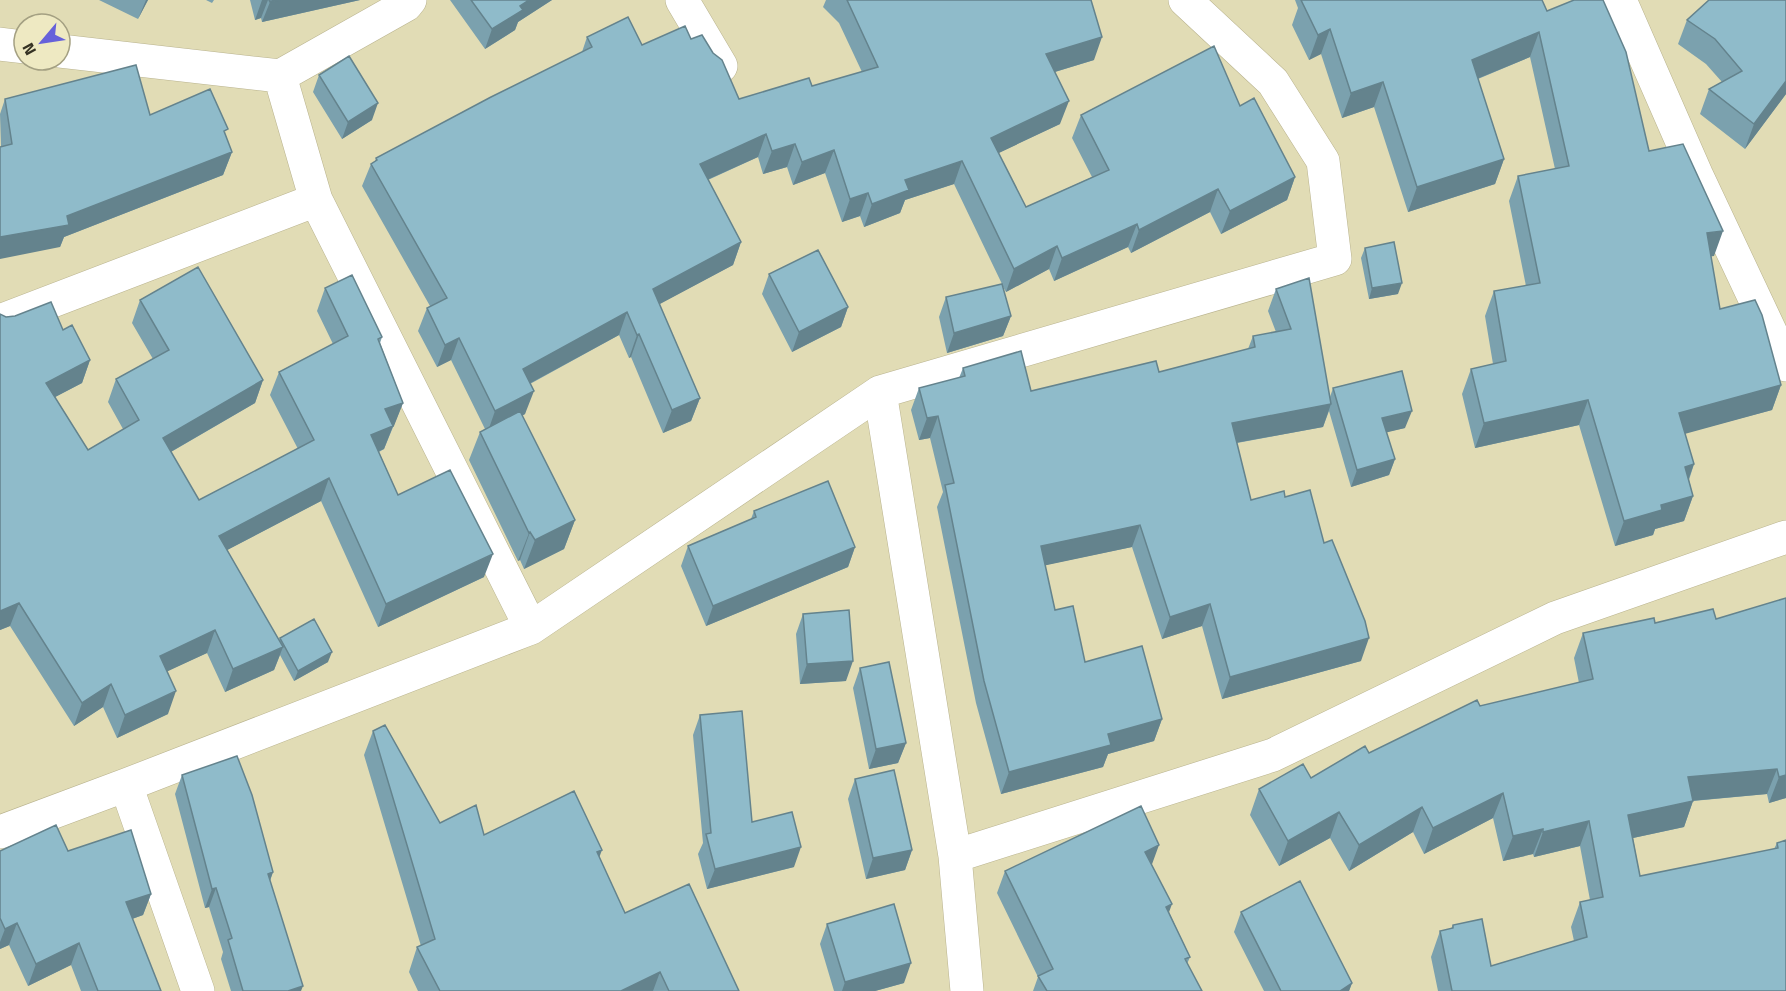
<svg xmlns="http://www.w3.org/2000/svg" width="1786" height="991" viewBox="0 0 1786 991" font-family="'Titillium Web',sans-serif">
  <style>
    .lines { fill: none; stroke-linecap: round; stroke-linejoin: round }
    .street-casing { stroke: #b9b38e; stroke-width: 34 }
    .street { stroke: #fff; stroke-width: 33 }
    .wall { fill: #7ba1ae }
    .shaded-wall { fill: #64838d }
    .building { fill: #8fbbca; stroke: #64838d; stroke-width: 1.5 }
  </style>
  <rect width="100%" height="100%" fill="#e1dcb5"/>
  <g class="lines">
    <defs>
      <path id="street" d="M682,0L721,66
        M1620,0L1697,176L1786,365
        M0,44L24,47
        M60,51L280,76L406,5L410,0
        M280,76L316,200L531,628
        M0,321L316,200
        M880,392L955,856L967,991
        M126,785L198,991
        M0,832L126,785L531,628L880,392L1335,259L1323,161L1273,82L1185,0
        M955,856L1273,755L1555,618L1786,537"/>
    </defs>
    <!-- street casing -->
    <use href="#street" class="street-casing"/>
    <!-- street -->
    <use href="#street" class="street"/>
  </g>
  <!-- wall -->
  <path class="wall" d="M99,0H148L138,19Z
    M206,0H214L212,3Z
    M250,0H360L262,22L261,18L255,20Z
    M450,0H552L518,22L515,30L485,49Z
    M826,0H1091L1094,60L1055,72L1060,124L998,153L1026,207L1092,177L1072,138L1081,115L1240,106L1295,177L1287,200L1221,234L1210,212L1131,253L1128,247L1054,281L1049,269L1006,292L1002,285L1011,316L1003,336L947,353L939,317L946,297L1002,284L954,184L905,200L900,213L864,227L860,216L842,222L825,173L793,185L787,167L763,174L758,157L708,180L741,242L733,265L659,304L700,398L691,421L663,433L631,357L629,358L619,335L530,384L525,414L522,416L575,520L564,549L524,569L520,560L518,561L469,460L480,432L485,429L451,360L437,367L418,331L427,308L430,306L362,186L371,164L375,161L376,158L582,52L587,37L642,45L691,39L739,99L812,86L862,72L839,23L823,7Z
    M1295,0H1542L1547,11L1649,151L1714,256H1711L1720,309L1781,385L1772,410L1685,433L1694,464L1689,480L1693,496L1684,521L1655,529L1653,535L1615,546L1579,425L1475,448L1462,394L1471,369L1493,364L1485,316L1494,291L1526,286L1509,201L1518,176L1555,169L1530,57L1478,79L1504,159L1495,184L1408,212L1374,107L1342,118L1321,54L1309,60L1292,25L1298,8Z
    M1786,0V94L1745,149L1700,114L1709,89L1722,82L1706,64L1678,44L1687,20Z
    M319,75L372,120L342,139L313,92Z
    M5,99L150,115L225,136L232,152L223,175L64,237L60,247L1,147L0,114Z
    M1365,248L1398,294L1369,299L1361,258Z
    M769,274L848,307L841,327L792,352L762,294Z
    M325,288L382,337L380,343L403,403L384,449L379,452L398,495L484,577L378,627L321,501L227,550L279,640L280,638L328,662L294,681L280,655L274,670L225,692L207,653L167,671L168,714L117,738L103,707L74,726L10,626L0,630V314L6,317L63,330L90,360L82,383L55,397L88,450L123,429L108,402L116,379L153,359L132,323L140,300L263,380L255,403L171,452L199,500L298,449L270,395L279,372L333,344L317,311Z
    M1276,289L1330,397L1333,388L1405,428L1386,432L1395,459L1389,475L1351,487L1329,411L1323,427L1237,443L1251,500L1285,497L1324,543L1361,661L1222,699L1202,626L1162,639L1132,547L1045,565L1055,610L1085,662L1162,719L1154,741L1108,754L1103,767L1001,794L976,703L937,507L943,492L930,438L919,440L911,410L919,388L959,378L963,368L1031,391L1159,372L1248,349L1253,336L1276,332L1268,311Z
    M754,511L855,547L848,567L706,626L681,566L688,546L751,519Z
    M1786,598V798L1769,803L1767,794L1693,801L1684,827L1633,838L1640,876L1774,849L1777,843L1786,840V991H1438L1431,957L1440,931L1451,929L1453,925L1491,966L1574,941L1571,927L1580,902L1590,900L1580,846L1534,857L1533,854L1503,861L1493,818L1424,854L1413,832L1349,871L1330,838L1279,866L1250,815L1259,789L1311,778L1480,706L1579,683L1574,658L1583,633L1655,623L1716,619Z
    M803,614L846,681L800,684L796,634Z
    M860,668L906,743L898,763L869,769L853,688Z
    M700,715L752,822L794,867L707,889L698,854L703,843L693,735Z
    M373,731L440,823L484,835L599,858L625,913L739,991H418L409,972L417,947L421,946L364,755Z
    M182,775L273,872L270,881L301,991H231L221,959L223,952L209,907L205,908L175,794Z
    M855,779L912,850L905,870L866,879L848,799Z
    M0,851H68L151,894L143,915L132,919L161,991H81L71,965L28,986L9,945L0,949Z
    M1152,866L1169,912L1190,957L1187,964L1202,991H1033L1038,977L997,893L1005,871Z
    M1241,912L1352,983L1349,991H1264L1234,932Z
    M827,924L904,983L875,991H834L820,944Z"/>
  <!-- shaded-wall -->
  <path class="shaded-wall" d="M146,0H148L138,19Z
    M262,0H268L261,18L255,20Z
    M280,0H360L262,22L270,2Z
    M529,0H552L518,22L515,30L485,49L492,29L520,6Z
    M1330,29L1321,54L1309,60L1318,35Z
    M1539,32L1530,57L1462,85L1472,60Z
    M1102,37L1094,60L1038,77L1046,54Z
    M1786,81V94L1745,149L1754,124Z
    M1383,82L1374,107L1342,118L1351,93Z
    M1069,101L1060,124L982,161L991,138Z
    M378,103L372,120L342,139L348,122Z
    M766,134L758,157L691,187L700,164Z
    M795,144L787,167L763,174L772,151Z
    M834,150L825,173L793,185L802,162Z
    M232,152L223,175L64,237L60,247L0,259V237L67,216Z
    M1504,159L1495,184L1408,212L1417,187Z
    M962,161L954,184L905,200L900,213L864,227L872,204L905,180Z
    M1295,177L1287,200L1221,234L1230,211Z
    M1218,189L1210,212L1131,253L1139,230Z
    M868,193L860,216L842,222L850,199Z
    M1137,224L1128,247L1054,281L1062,258Z
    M1723,231L1714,256L1698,258L1707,233Z
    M741,242L733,265L645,312L653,289Z
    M1057,246L1049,269L1006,292L1014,269Z
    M1402,283L1398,294L1369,299L1372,288Z
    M848,307L841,327L792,352L799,332Z
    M627,312L619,335L514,392L523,369Z
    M1011,316L1003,336L947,353L954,333Z
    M639,334L631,357L629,358L637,335Z
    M459,338L451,360L437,367L445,345Z
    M90,360L82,383L38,406L46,383Z
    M263,380L255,403L155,461L163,438Z
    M1781,385L1772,410L1670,438L1679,413Z
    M534,391L525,414L487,434L495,411Z
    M700,398L691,421L663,433L672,410Z
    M1588,400L1579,425L1475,448L1484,423Z
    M403,403L394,426L377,432L385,409Z
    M1331,404L1323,427L1224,445L1232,423Z
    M1412,411L1405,428L1376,435L1382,418Z
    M938,416L930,438L919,440L927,418Z
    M393,426L384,449L363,458L371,435Z
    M1395,459L1389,475L1351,487L1357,470Z
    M1694,464L1685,489V467Z
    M329,478L321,501L210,559L219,536Z
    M1693,496L1684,521L1655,529L1653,535L1615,546L1624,521L1661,505Z
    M575,520L564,549L524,569L535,540Z
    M1140,525L1132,547L1033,568L1041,546Z
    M530,532L520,560L518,561L529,533Z
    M855,547L848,567L706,626L713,606Z
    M493,554L484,577L378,627L386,604Z
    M19,603L10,626L0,630V611Z
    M1210,604L1202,626L1162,639L1170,617Z
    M215,630L207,653L151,679L160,656Z
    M1369,638L1361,661L1222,699L1230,677Z
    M283,647L274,670L225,692L233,669Z
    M332,652L328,662L294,681L298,671Z
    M853,661L846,681L800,684L807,664Z
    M111,684L103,707L74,726L82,703Z
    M176,691L168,714L117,738L125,715Z
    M1162,719L1154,741L1108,754L1103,767L1001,794L1009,772L1108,734Z
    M906,743L898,763L869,769L876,749Z
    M1777,769L1767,794L1679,802L1688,777Z
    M1786,775V798L1769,803L1779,777Z
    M1503,793L1493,818L1424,854L1433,828Z
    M1693,801L1684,827L1619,841L1628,815Z
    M1422,807L1413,832L1349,871L1359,845Z
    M1339,812L1330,838L1279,866L1288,841Z
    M1589,821L1580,846L1534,857L1543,832Z
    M1543,829L1533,854L1503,861L1513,836Z
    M1159,845L1151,867L1145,852Z
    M801,847L794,867L707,889L715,869Z
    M602,850L593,874L597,852Z
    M912,850L905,870L866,879L873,858Z
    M273,872L266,891L268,874Z
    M216,888L209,907L205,908L212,889Z
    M151,894L143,915L118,924L126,902Z
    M1172,904L1164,926L1166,907Z
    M17,923L9,945L0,949V942L5,929Z
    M79,943L71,965L28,986L36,964Z
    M911,963L904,983L875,991H842L845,982Z
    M660,972L653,991H621Z
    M1352,983L1349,991H1340Z
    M303,986L301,991H288Z"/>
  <!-- building -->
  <path class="building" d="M269,0H280L270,2Z
    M471,0H529L520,6L523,10L492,29Z
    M847,0H1091L1102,37L1046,54L1069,101L991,138L1026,207L1109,170L1081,115L1214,46L1240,106L1254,98L1295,177L1230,211L1218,189L1139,230L1137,224L1062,258L1057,246L1014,269L962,161L905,180L909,190L872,204L868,193L850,199L834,150L802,162L795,144L772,151L766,134L700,164L741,242L653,289L700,398L672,410L639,334L637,335L627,312L523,369L534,391L495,411L459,338L445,345L427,308L447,298L371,164L377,160L376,158L491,97L592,47L587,37L628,17L642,45L685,26L691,39L702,35L713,53L722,60L739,99L809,78L812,86L878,67Z
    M1301,0H1542L1547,11L1574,0H1603L1626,52L1649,151L1683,144L1723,231L1707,233L1720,309L1755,300L1762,315L1781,385L1679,413L1694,464L1685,467L1693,496L1661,505L1662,510L1624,521L1588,400L1484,423L1471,369L1506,361L1494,291L1540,283L1518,176L1569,166L1539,32L1472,60L1504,159L1417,187L1383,82L1351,93L1330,29L1318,35Z
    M1709,0H1786V81L1754,124L1709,89L1742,71L1715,39L1687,20Z
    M349,56L378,103L348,122L319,75Z
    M136,65L150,115L210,89L228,129L224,131L232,152L67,216L69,225L0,237V147L12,144L5,99Z
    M1394,242L1402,283L1372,288L1365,248Z
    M818,250L848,307L799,332L769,274Z
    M198,267L263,380L163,438L199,500L314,440L279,372L348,336L325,288L352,275L382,337L378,339L403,403L385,409L393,426L371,435L398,495L450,470L493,554L386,604L329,478L219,536L283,647L233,669L215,630L160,656L176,691L125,715L111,684L82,703L19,603L0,611V314L6,317L15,316L51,302L63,330L72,325L90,360L46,383L88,450L139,420L116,379L169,350L140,300Z
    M1309,278L1331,404L1232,423L1251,500L1284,491L1285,497L1310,490L1324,543L1332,540L1365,621L1369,638L1230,677L1210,604L1170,617L1140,525L1041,546L1055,610L1073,606L1085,662L1142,646L1162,719L1108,734L1111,745L1009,772L984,681L945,485L954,483L938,416L927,418L919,388L965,376L963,368L1021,351L1031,391L1156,361L1159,372L1255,347L1253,336L1291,329L1276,289Z
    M1002,284L1011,316L954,333L946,297Z
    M1402,371L1412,411L1382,418L1395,459L1357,470L1333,388Z
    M520,411L575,520L535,540L530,532L529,533L480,432Z
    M828,481L855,547L713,606L688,546L756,517L754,511Z
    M1786,598V775L1779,777L1777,769L1688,777L1693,801L1628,815L1640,876L1778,848L1777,843L1786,840V991H1452L1440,931L1453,928V925L1482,919L1491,966L1587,937L1580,902L1603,897L1589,821L1543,832V829L1513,836L1503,793L1433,828L1422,807L1359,845L1339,812L1288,841L1259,789L1303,764L1311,778L1365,746L1369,753L1477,700L1480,706L1593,679L1583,633L1654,618L1655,623L1713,609L1716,619Z
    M849,610L853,661L807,664L803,614Z
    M314,619L332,652L298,671L280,638Z
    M889,662L906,743L876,749L860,668Z
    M742,711L752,822L792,812L801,847L715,869L706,834L711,833L700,715Z
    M385,725L440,823L476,805L484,835L574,791L602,850L597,852L625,913L689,884L739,991H669L660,972L621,991H440L417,947L435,939L373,731Z
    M237,756L252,795L273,872L268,874L303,986L288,991H243L228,940L232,938L216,888L212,889L182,775Z
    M894,770L912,850L873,858L855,779Z
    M1141,806L1159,845L1145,852L1172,904L1166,907L1190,957L1185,959L1202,991H1047L1038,976L1053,969L1005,871Z
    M56,825L68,851L131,830L151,894L126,902L161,991H98L79,943L36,964L17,923L5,929L0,918V851Z
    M1300,881L1352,983L1340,991H1281L1241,912Z
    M894,904L911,963L845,982L827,924Z"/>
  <!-- north arrow -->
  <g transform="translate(42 42) rotate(241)"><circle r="28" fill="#eee9c2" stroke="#a4a082" stroke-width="1.5"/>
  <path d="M0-4.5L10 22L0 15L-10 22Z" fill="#6661da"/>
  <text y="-9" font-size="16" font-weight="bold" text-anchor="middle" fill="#353223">N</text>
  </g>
</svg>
